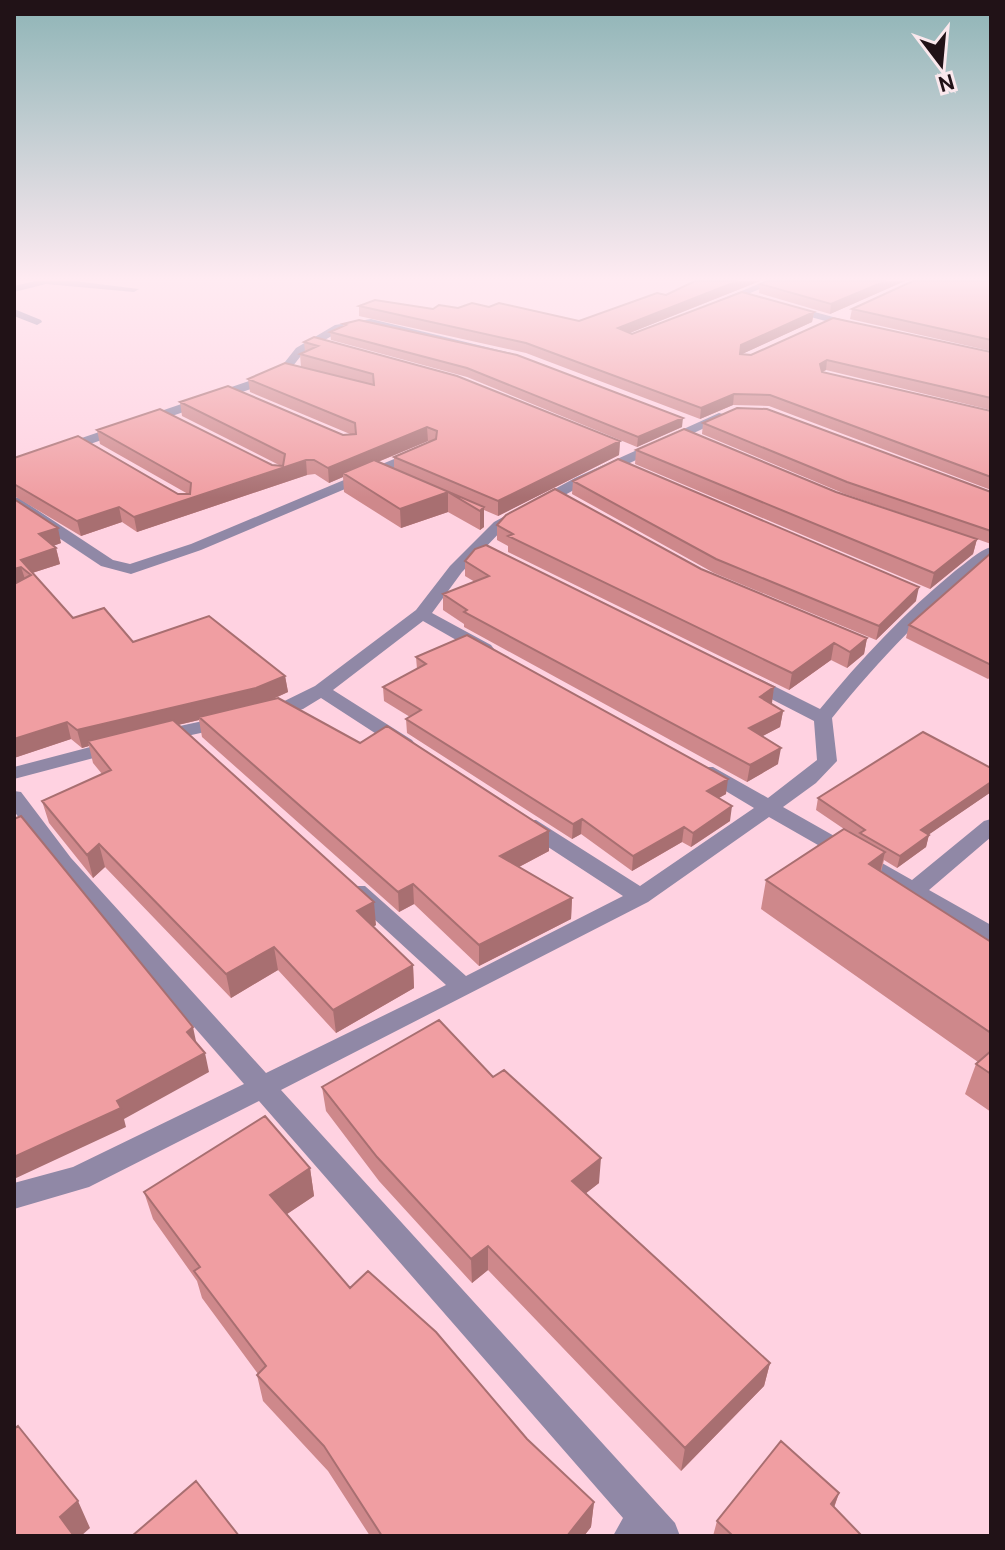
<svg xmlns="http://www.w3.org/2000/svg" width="1005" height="1550" viewBox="0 0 1005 1550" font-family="Cabin,sans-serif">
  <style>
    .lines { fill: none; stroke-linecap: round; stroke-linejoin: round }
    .minor { fill: #9088a6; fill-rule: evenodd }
    .wall { fill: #ce888b; fill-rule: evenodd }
    .shaded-wall { fill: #a86f71 }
    .building { fill: #f09ea2; stroke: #a86f71; stroke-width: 2 }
  </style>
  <rect width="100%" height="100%" fill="#ffd2e1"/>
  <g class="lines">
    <!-- minor -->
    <path class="minor" d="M36,281H74L139,289L134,292L46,284L14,292V286Z
      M766,281H779L726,303L717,301Z
      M789,305L859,324L860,326L855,329L785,310L784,308Z
      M14,309L41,320L42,322L37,325L14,316Z
      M371,319L511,353L505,356L371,325L342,330L304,352L289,371L260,386L14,470V461L252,380L281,367L296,348L335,325Z
      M719,413L730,416L585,484L504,528L462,572L432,613L491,645L494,649L491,653H479L423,621L333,690L412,740L415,744L412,748H398L321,698L303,709L269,719L260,713L315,686L416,610L450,566L494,522L575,478Z
      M418,449L423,450V456L201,550L131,574L101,566L14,508V497L19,498L113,560L130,564L191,544Z
      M991,547V559C930,605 880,659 832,718L837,761L816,783L783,807L912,880L984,821L991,819V837L929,890L991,925V944L769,817L648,902L281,1090L675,1523L680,1536H613L623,1518L259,1101L89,1187L14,1209V1183L73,1167L244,1084L55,868L14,811V791L21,792L71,858L266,1073L446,985L349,896L346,891L349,886H365L466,976L623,896L522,830L518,825L522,820H536L640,886L754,808L699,775L696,771L699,767H713L768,798L817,760L814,721L746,686L743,682L746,678H758L820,709C861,659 905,612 955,571C966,563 978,551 991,547Z
      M226,716L235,722L233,726L159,742L149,736L152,732Z
      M117,740L124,742L127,746L124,750L14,779V767Z"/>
  </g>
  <!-- wall -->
  <path class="wall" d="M695,281H760L630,333L632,334L814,312L812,322L742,354L991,352V410L826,370L822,372L991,411V490L769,406L733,405L700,419L526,353L359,316V306L433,309L489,307L579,321L666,295Z
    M767,281H905L830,314L759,293L760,284Z
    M991,281V351L850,319L852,309Z
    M343,324L682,427L637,447L467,377L331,340L330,332L343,326Z
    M314,337L620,441L619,455L498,516L484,510V527L480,530L448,512L401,528L344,492L343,477L329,483L315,474L307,475L137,532L122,522L81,536L14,496V458L178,494H188L100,444L97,430L272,465L281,466L182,416L180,402L343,435L350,434L250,392L248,379L321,372L301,367L300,354L305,352L304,342ZM428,441L429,442L394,457V469L378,462Z
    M703,423L991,492V544L977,539L973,554L930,589L635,464L636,450L836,492L950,530L845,494L702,434Z
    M573,481L916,601L876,640L714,573L572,494Z
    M14,499L61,543L53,546L56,548L60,564L32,573L73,618L133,642L285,676L288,692L271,700L549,851L519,867L572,898L571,919L479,966L414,904L399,912L202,737L199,720L178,725L376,925L373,927L413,965L414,988L336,1033L278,970L231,998L105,867L93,878L49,823L42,801L102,774L93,763L89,746L82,748L71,739L14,758Z
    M497,525L701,569L867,638L864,654L847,668L831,660L789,690L508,552V546L497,540Z
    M991,553V677L988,679L906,638L909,625Z
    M465,561L774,687L771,704L783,711L780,727L762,736L778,764L747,782L464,627V624L443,610V594L475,582L465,576Z
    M416,657L726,794L718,798L730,821L691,847L682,842L632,871L581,834L572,839L407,733L406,719L410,717L384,701L383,687L417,669Z
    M991,792L929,834L926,847L897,868L884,860L881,872L991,942V1112L965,1094L976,1064L978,1062L761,909L766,880L844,829L816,810L818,798Z
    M493,1077L599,1183L586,1193L770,1363L764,1386L681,1471L488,1270L472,1283L379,1181L326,1111L322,1087Z
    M310,1168L314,1196L287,1214L350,1288L527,1439L594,1502L591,1527L584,1536H370L328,1471L263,1401L257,1375L258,1374L202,1298L197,1281L153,1219L144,1192Z
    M839,1493L834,1508L862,1536H713L717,1521Z"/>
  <!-- shaded-wall -->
  <path class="shaded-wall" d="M738,281H760L617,338L618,328Z
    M886,281H905L830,314L831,304Z
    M814,312L812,322L740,355L741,345Z
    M827,360L826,370L818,374L820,364Z
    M734,394L733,405L700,419L701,408Z
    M683,418L682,427L637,447L638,437Z
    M427,427L428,441L346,475L343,473V477L329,483L328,468Z
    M620,441L619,455L498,516V501Z
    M306,460L307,475L137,532L134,517Z
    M448,492V512L401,528L400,509Z
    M119,507L122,522L81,536L77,521Z
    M484,507V527L480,530V511Z
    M58,528L61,543L42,550L39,534Z
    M977,539L973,554L930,589L934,573Z
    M56,548L60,564L29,574L21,560Z
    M21,567L26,582L14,586V569Z
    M919,587L916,601L876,640L879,626Z
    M867,638L864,654L847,668L850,652Z
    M834,643L831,660L789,690L792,673Z
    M285,676L288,692L259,705L199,717V720L92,745L88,741L89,746L82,748L77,730Z
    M774,687L772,703L758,713L760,697Z
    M783,711L780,727L746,745L749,728Z
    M67,722L71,739L14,758V739Z
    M781,748L778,764L747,782L750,765Z
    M728,779L726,794L705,806L707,791Z
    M991,782V792L918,842L921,830Z
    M732,806L730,821L691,847L693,833Z
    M582,819L581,834L572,839L573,824Z
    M684,827L682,842L632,871L633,856Z
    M549,831V851L500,877V856Z
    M929,835L926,847L897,868L900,856Z
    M99,844L105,867L93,878L87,855Z
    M885,852L878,881L869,864Z
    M413,884L414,904L399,912L398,892Z
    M572,898L571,919L479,966V945Z
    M374,902L376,925L359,935L357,911Z
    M274,947L278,970L231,998L226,974Z
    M413,965L414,988L336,1033L333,1010Z
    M193,1027L197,1046L187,1032Z
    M205,1053L209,1072L124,1119L126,1127L14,1179V1157Z
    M601,1158L599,1183L571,1205L572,1181Z
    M310,1168L314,1196L275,1222L270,1195Z
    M488,1246V1270L472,1283L471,1259Z
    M770,1363L764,1386L681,1471L685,1448Z
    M839,1493L831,1515V1504Z
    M78,1501L90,1528L81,1536H70L60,1517Z
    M594,1502L591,1527L584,1536H567Z"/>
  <!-- building -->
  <path class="building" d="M695,281H738L618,328L632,334L742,292L814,312L741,345L740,354L751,355L833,318L991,352V398L827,360L820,364L822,372L991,411V477L770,395L734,394L701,408L526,343L359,306L375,300L433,309L439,305L458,308L472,303L489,307L499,303L579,321L657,293L666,295Z
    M767,281H886L831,304L760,284Z
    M913,281H991V340L852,309Z
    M359,320L517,355L683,418L638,437L467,368L330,332L346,325L343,324Z
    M314,337L457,376L620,441L498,501L394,457L436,439L437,431L427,427L328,468L314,460H306L134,517L119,507L77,521L14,484V458L78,436L178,494H190L191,483L97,430L160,409L272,465L283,466L285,454L180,402L228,386L343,435L356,434L355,423L248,379L285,363L374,385L373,374L300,354L318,346L304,342Z
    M737,408L767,409L991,492V531L847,482L703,423Z
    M684,429L836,492L977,539L934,573L636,450Z
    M618,459L919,587L879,626L716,559L573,481Z
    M374,460L484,507L480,511L448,492L400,509L343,473Z
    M555,489L701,569L867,638L850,652L834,643L792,673L508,536L513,534L497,525L506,515Z
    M14,499L58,528L39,534L56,548L21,560L73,618L104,608L133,642L209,616L285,676L256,688L77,730L67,722L14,739V584L31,575L21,567L14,569Z
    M486,545L774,687L760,697L783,711L749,728L781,748L750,765L464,612L467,610L443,594L489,576L465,561L475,549Z
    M991,553V665L909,625Z
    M467,635L728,779L707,791L732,806L693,833L684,827L633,856L582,819L573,824L406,719L421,710L383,687L426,664L416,657Z
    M278,698L360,743L387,726L549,831L500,856L572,898L479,945L413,884L398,892L199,717Z
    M173,720L374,902L357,911L413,965L333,1010L274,947L226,974L99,844L87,855L42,801L111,770L88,741Z
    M923,732L991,768V782L921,830L929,835L900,856L860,833L865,830L818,798Z
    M21,816L193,1027L187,1032L205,1053L117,1101L121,1108L14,1157V819Z
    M844,829L885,852L869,864L991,942V1033L766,880Z
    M439,1020L493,1077L504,1070L601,1158L572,1181L770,1363L685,1448L488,1246L471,1259L377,1157L322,1087Z
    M991,1051V1074L976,1064Z
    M265,1116L310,1168L270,1195L350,1288L368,1271L436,1332L527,1439L594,1502L567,1536H382L324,1446L257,1375L266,1366L194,1271L200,1267L144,1192Z
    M18,1426L78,1501L60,1517L74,1536H14V1429Z
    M781,1441L839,1493L831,1504L862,1536H733L717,1521Z
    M196,1481L239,1536H132Z"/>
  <!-- sky -->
  <linearGradient id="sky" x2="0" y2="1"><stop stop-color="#8eb4b6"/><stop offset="0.56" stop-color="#ffebf2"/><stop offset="1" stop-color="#ffebf2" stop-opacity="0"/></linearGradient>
  <rect width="1005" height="498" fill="url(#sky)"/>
  <!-- border -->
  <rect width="1005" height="1550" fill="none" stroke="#211217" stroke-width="32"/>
  <!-- north arrow -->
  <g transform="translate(941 64) rotate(164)" stroke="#fae8ed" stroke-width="6" paint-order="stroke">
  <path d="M0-6L14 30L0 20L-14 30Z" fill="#211217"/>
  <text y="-12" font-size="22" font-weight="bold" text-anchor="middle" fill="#211217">N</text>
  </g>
</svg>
